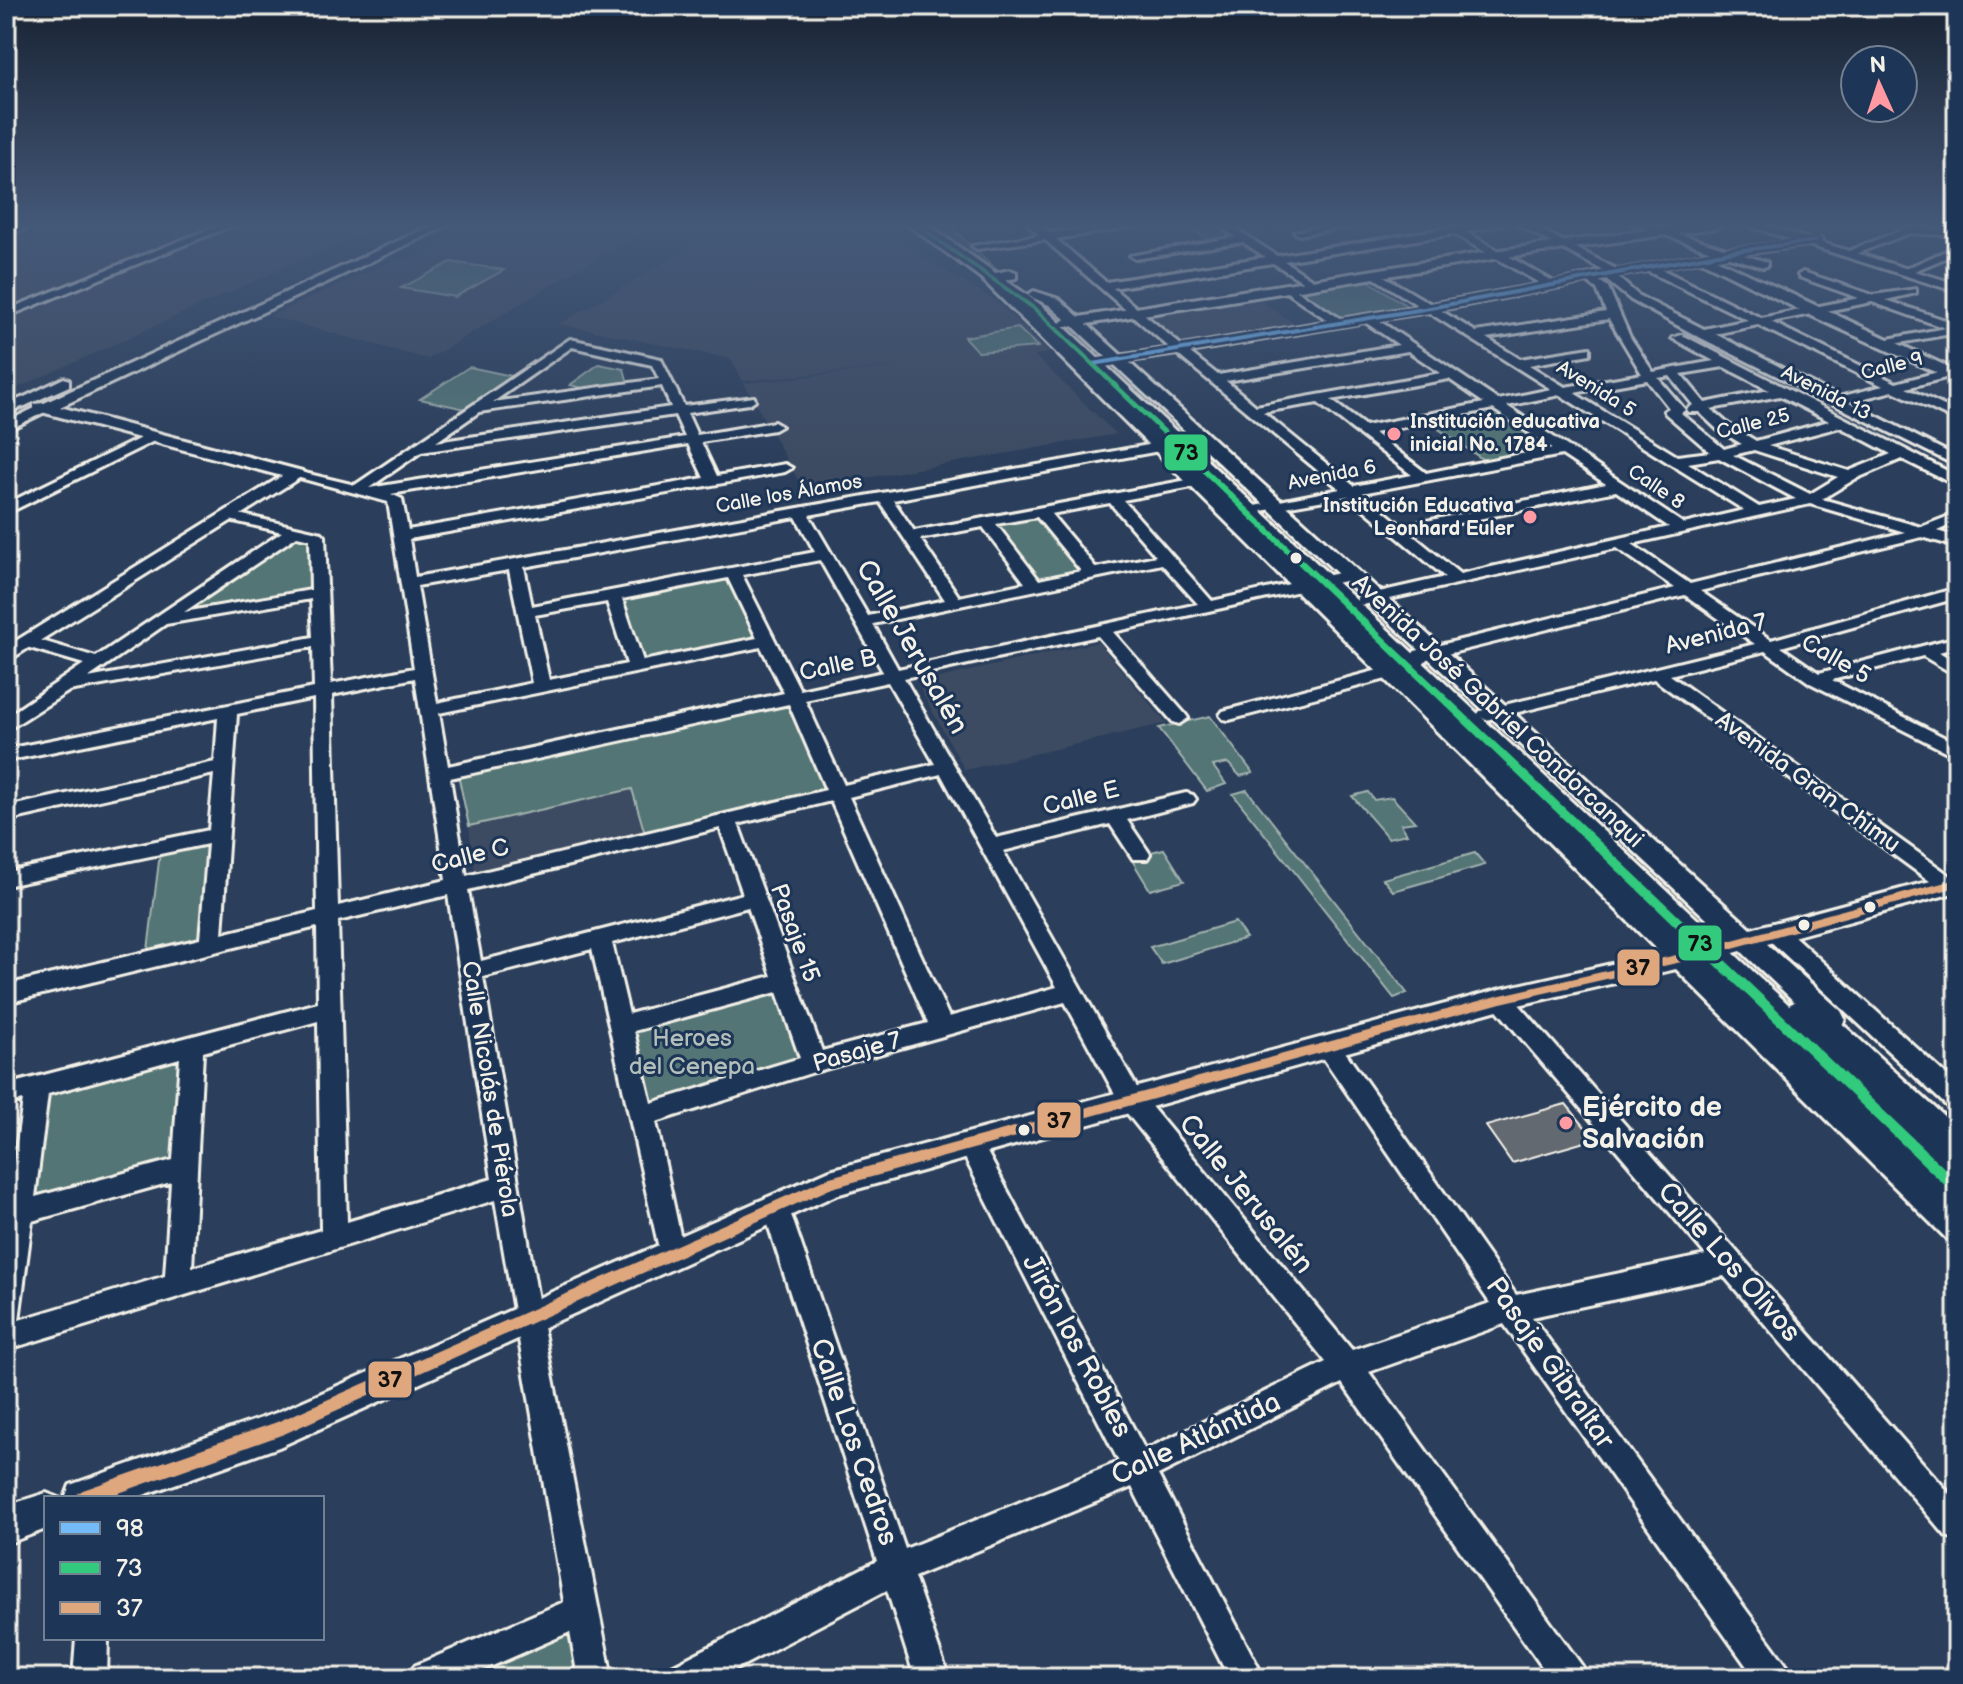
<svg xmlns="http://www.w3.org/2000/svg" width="1963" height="1684" viewBox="0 0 1963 1684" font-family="'Balsamiq Sans',sans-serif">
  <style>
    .built { fill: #3c4c62 }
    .green { fill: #527474; stroke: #a3b2ae; stroke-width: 2 }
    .building { fill: #64696f; stroke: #f4f1e8; stroke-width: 2 }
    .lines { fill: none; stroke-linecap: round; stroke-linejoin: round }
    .minor-casing { stroke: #f4f1e8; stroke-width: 6 }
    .tertiary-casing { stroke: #f4f1e8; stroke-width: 6 }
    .primary-casing { stroke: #f4f1e8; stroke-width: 6 }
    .trunk-casing { stroke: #f4f1e8; stroke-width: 6 }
    .minor { fill: #1d3557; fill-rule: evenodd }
    .tertiary { fill: #1d3557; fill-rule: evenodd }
    .primary { fill: #1d3557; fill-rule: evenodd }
    .trunk { fill: #1d3557; fill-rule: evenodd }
    .bus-1-casing { stroke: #1d3557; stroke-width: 6 }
    .bus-2-casing { stroke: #1d3557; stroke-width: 6 }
    .bus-3-casing { stroke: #1d3557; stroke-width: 6 }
    .bus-1 { fill: #73baf8; fill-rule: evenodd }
    .bus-2 { fill: #33ca7d; fill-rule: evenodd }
    .bus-3 { fill: #dfa77e; fill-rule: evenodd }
    .poi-dot { fill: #ff9aa2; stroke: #1d3557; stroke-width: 3 }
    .bus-dot { fill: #f4f1e8; stroke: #1d3557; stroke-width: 3 }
    .labels { text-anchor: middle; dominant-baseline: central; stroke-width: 6; stroke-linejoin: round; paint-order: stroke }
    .far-street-label { font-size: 20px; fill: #f4f1e8; stroke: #1d3557 }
    .far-poi-label { font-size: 20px; font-weight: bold; fill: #f4f1e8; stroke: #1d3557; text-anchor: start }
    .street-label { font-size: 24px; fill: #f4f1e8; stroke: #1d3557 }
    .park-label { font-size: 24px; fill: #b3bfba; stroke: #1d3557 }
    .near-street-label { font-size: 28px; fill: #f4f1e8; stroke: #1d3557 }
    .near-poi-label { font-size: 28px; font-weight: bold; fill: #f4f1e8; stroke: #1d3557; text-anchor: start }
    .line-badge { stroke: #1d3557; stroke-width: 3 }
    .pale-badge-label { font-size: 22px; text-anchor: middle; font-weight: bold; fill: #111 }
  </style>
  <rect width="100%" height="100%" fill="#2b3f5c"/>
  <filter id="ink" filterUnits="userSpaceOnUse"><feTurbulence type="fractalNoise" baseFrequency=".0125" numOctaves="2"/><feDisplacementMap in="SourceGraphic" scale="16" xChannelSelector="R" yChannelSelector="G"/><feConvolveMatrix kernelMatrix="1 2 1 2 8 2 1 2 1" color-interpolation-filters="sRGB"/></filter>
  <g filter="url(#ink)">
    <!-- built -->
    <path class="built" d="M6,224H381L6,393Z
      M485,224H654L428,359L269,316L393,260L418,257Z
      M731,224H867L998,302L1049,353L1034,355L1116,434L803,489L744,383L895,367L743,381L731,359L559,324Z
      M1256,297L1299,327L1186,346L1148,314Z
      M1098,642L1166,723L965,770L917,683Z
      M633,789L645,834L475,874L469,826Z"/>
    <!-- green -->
    <path class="green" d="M920,224H948L1032,303Z
      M1166,224H1219L1240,238L1211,242L1191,228L1174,230Z
      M451,262L504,270L455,297L401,288Z
      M1366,279L1410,308L1338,320L1295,290Z
      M1018,328L1038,347L978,352L964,337Z
      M599,364L624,369L628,383L587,389L570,385Z
      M469,367L512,376L465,409L420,399Z
      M1494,409L1553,448L1488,463L1427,421Z
      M1037,516L1085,572L1039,582L994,525Z
      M294,534L312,538L314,590L171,617Z
      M727,578L755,639L642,663L620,598Z
      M788,702L828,792L645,834L632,789L469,826L458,774Z
      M1210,716L1253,773L1240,776L1228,763L1213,766L1226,784L1207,791L1159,728Z
      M1247,790L1407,993L1394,998L1233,794Z
      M1368,792L1374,800L1392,797L1415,822L1401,824L1407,834L1388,838L1352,796Z
      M211,842L201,939L148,950L160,853Z
      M1164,849L1184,881L1150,890L1130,857Z
      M1475,853L1485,865L1393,891L1383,879Z
      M1235,922L1246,938L1162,964L1150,947Z
      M780,988L805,1059L647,1108L627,1028Z
      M182,1056L174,1166L30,1205L45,1091Z
      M569,1631L576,1678H460Z"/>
    <!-- building -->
    <path class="building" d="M1566,1104L1595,1139L1512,1163L1486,1126Z"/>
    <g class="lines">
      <defs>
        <path id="minor" d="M22,224H36L6,236V230Z
          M222,224H236L6,317V310Z
          M1028,224H1039L1050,233L1120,224H1148L1056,239L1106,282L1265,257L1243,242L1135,259L1130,256L1235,237L1217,224H1229L1277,256L1454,227L1503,224L1466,232L1554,282L1604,271L1517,224H1530L1618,270L1714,252L1633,224H1648L1727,249L1821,239V243L1817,244L1741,254L1767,262V266L1763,267L1726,256L1659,268L1761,318L1859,298L1799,277L1798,275L1803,272L1873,295L1916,289V293L1886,300L1957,324V333L1888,345V339L1945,328L1872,302L1771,322L1896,383L1957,367V375L1906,388L1957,412V421L1893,391L1849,402L1957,457V466L1697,336L1631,300L1605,279L1598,280L1608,287L1630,337L1653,372L1714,361L1672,338L1682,335L1957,476V486L1902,459L1855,479L1822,499L1921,527L1957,513V522L1937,531L1957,537V547L1922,537L1700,591L1771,640L1957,588V598L1781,647L1819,673L1957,637V647L1939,652L1957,663V676L1923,656L1832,680L1957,744V757L1810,683L1765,651L1670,675L1956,880V890H1942L1654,679L1486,720L1477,715L1480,711L1755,644L1685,595L1427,659L1417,671L1229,720L1223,719L1220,715L1223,711L1405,663L1415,651L1675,588L1617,548L1363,605L1357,603V597L1445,577L1348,496L1244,514V508L1340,489L1177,354L1089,367L1087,364L1093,360L1170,348L1045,240L977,249L972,246L1039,235ZM1454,234L1541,284L1431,304L1375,271L1370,274L1371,276L1419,306L1341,319L1288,285L1282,288L1284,290L1329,321L1182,346L1113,288L1273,263L1312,287L1316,286V282L1284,261ZM1647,271L1748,320L1704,329L1639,296L1616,276ZM1587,282L1597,289L1606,312L1476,332L1440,310ZM1428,312L1551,389L1498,400L1378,320ZM1609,319L1642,374L1565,387L1529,365L1590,354V348L1520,359L1486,338ZM1365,322L1399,345L1218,375L1189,352ZM1758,325L1883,386L1839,397L1715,334ZM1408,351L1441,373L1256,406L1226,381ZM1724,367L1769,390L1705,403L1681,374ZM1670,376L1693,405L1687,409L1689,412H1699L1718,430L1742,444L1724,449L1681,413L1685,410L1658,378ZM1449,379L1484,403L1365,426L1331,400ZM1647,380L1669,408L1664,411L1666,414L1710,452L1677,456L1574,393ZM1560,395L1744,510L1684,524L1507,406ZM1780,396L1829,421L1756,441L1728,424L1711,409ZM1318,403L1412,475L1354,486L1263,412ZM1493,409L1552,448L1426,473L1374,433ZM1840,427L1891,454L1849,471L1768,446ZM1754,450L1838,477L1810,494L1733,455ZM1562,455L1606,484L1402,526L1362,493ZM1719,458L1796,499L1759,507L1688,463ZM1616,491L1669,527L1460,574L1410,533ZM1810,504L1905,532L1690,584L1632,544Z
          M1335,224H1361L1299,235L1294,232Z
          M1909,227L1957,230V236L1910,233L1850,256L1841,254Z
          M1957,246V253L1907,274L1898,272Z
          M570,339L661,359L684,406L754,397L755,400L749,404L687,413L697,435L774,422L781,426L774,430L701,442L717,476L785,464L792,468L785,472L409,539L415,577L1176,440L1181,441V447L893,500L914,531L1214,475L1219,476V482L1123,500L1212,601L1339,573L1345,575V581L1113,632L1185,714L1188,718L1179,724L1173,722L1098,636L904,678L996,838L1186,793L1193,795L1196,799L1193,803L1127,820L1150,854L1147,859H1133L1110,824L1003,851L1140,1093L1352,1350L1490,1303L1320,1053L1316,1046L1320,1039L1328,1037L1336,1039L1516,1295L1706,1255L1493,1005L1490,999L1493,993L1501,990L1509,993L1957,1502V1540L1946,1536L1724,1276L1532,1317L1787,1666L1792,1678H1755L1504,1324L1369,1372L1582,1666L1587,1678H1550L1342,1383L1158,1475L1264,1678H1229L1132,1487L914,1577L949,1678H915L887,1590L719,1678H667L672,1666L877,1561L762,1206L766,1198L775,1195L784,1198L788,1206L905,1549L1119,1462L958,1144L961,1137L970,1133L979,1137L1145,1450L1326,1362L1122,1107L1065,1002L814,1072L656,1122L684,1253L680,1262L671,1265L662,1262L592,949L483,977L541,1317L612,1678H578L570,1632L465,1678H409L414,1666L564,1602L495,1200L6,1350V1221L23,1100L6,1105V1085L318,1003L317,927L6,1003V985L200,939L208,844L6,886V872L209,830L214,774L6,821V807L215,762L218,718L6,761V749L314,688L313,647L69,691L6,731V717L84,664L23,646L21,642L29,637L96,657L282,532L225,519V513L230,512L322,533L325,536L331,684L414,668L388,502L289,475L296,471L355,485ZM572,347L652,365L659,379L493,402ZM662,386L671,407L436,442L479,412ZM675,415L685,437L369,488L421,452ZM688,444L704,478L408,530L402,499L391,494ZM880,502L945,600L868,616L809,515ZM1110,503L1156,556L1096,568L1051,514ZM796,517L815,552L532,606L524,567ZM1037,517L1081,571L1039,580L996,524ZM983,527L1025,583L959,597L920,539ZM297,536L310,539L311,590L184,612ZM820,560L883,672L800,690L742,575ZM1162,564L1198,604L898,669L873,624ZM509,570L532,683L437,703L417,586ZM728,578L757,638L643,661L622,599ZM311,599L313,637L88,678L166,624ZM607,602L627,664L549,680L535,615ZM761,647L784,693L448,766L439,713ZM415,678L446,880L338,906L332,695ZM888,682L935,764L844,785L805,700ZM314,698L317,911L222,934L237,714ZM789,704L826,790L466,876L450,778ZM941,774L1057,987L949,1017L849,797ZM831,801L928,1023L822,1051L738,824ZM720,828L743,894L481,961L468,890ZM448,895L492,1179L347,1222L338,921ZM748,907L772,976L629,1014L612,943ZM777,992L800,1058L651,1103L634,1031ZM318,1021L321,1230L192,1268L203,1052ZM180,1058L173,1160L35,1197L48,1094ZM171,1182L165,1276L19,1320L32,1221Z
          M22,398L27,399V405L6,413V404Z
          M41,405L53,408L6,431V422Z
          M149,434L156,438L154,441L6,514V504Z
          M1775,924L1783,926L1957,1085V1110L1948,1107L1767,938L1764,932L1767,926Z
          M76,1638H108L107,1678H73Z"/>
        <path id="tertiary" d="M435,224H451L60,407L302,471L304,475L6,662V647L282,476L34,410V404L44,403Z
          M1690,224H1722L1716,228L1500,258L1087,324L1751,929L1957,874V892L1767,944L1841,1011L1845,1019L1841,1027L1831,1030L1821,1027L1741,951L1703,962L1957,1207V1242L1946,1238L1676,969L1501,1009L836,1195L279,1447L135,1498H65L70,1485L276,1413L830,1170L1501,989L1660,953L978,275V269H988L1687,946L1725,936L1073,326H1062L1060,323L1065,319L1049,305L1027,295L1034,291L1059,299L1079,317L1500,250Z
          M1742,224H1761L1957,284V292Z
          M1703,253L1957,371V382L1814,317L1699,260L1697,257Z
          M64,378L69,380V386L27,405L22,407L14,402Z
          M46,1493L59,1498H46V1529L6,1544V1506Z"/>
        <path id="primary" d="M1010,270L1016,272V278L992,283L984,278L986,275Z"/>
        <path id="trunk" d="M907,224H926L1041,305L1789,1005L1804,997L1817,1001L1957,1128V1206L1943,1201L1029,313Z"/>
      </defs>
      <!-- minor casing -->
      <use href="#minor" class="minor-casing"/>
      <!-- tertiary casing -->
      <use href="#tertiary" class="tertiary-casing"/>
      <!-- primary casing -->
      <use href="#primary" class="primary-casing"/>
      <!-- trunk casing -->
      <use href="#trunk" class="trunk-casing"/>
      <!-- minor -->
      <use href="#minor" class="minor"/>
      <!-- tertiary -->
      <use href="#tertiary" class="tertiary"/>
      <!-- primary -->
      <use href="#primary" class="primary"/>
      <!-- trunk -->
      <use href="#trunk" class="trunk"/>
      <defs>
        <path id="bus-1" d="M1817,239L1819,242L1729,254L1430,310L1093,366L1090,364L1093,362L1430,306L1729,250Z"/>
        <path id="bus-2" d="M912,224H918L1037,308L1957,1180V1194L1952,1192L1033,310Z"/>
        <path id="bus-3" d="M1957,879V887L1681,962L1501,1003L832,1188L284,1434L105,1498H75L78,1493L83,1490L277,1422L830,1177L1501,995L1681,954Z"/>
      </defs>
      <!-- bus-1 casing -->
      <use href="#bus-1" class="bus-1-casing"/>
      <!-- bus-2 casing -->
      <use href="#bus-2" class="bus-2-casing"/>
      <!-- bus-3 casing -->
      <use href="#bus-3" class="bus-3-casing"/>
      <!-- bus-1 -->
      <use href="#bus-1" class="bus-1"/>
      <!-- bus-2 -->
      <use href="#bus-2" class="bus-2"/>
      <!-- bus-3 -->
      <use href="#bus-3" class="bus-3"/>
    </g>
  </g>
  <!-- sky -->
  <linearGradient id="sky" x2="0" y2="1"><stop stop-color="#182333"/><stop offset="0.49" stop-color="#445878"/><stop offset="1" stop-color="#445878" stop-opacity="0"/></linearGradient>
  <rect width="1963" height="460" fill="url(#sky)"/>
  <!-- markers -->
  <g class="poi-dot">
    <circle cx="1394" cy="434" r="8"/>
    <circle cx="1530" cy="517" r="8"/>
    <circle cx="1566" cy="1123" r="8"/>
  </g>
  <g class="bus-dot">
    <circle cx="1296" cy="558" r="7"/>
    <circle cx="1870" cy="907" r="7"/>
    <circle cx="1804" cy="925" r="7"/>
    <circle cx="1024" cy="1130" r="7"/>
  </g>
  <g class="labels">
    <!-- far-street labels -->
    <g class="far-street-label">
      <text transform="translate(1892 366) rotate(-14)">Calle 9</text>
      <text transform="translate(1596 389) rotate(32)">Avenida 5</text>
      <text transform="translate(1826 393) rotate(27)">Avenida 13</text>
      <text transform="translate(1753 424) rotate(-14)">Calle 25</text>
      <text transform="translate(1332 475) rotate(-11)">Avenida 6</text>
      <text transform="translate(1656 487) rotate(34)">Calle 8</text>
      <text transform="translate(789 494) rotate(-10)">Calle los Álamos</text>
    </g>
    <!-- far-poi labels -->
    <g class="far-poi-label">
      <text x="1410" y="422">Institución educativa<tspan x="1410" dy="23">inicial No. 1784</tspan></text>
      <text x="1514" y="506" text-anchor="end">Institución Educativa<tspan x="1514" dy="23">Leonhard Euler</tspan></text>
    </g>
    <!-- street labels -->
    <g class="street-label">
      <text transform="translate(1716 634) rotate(-14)">Avenida 7</text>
      <text transform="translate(1836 659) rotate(30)">Calle 5</text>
      <text transform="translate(838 665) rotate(-12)">Calle B</text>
      <text transform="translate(1498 711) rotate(43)">Avenida José Gabriel Condorcanqui</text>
      <text transform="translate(1808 782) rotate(36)">Avenida Gran Chimu</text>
      <text transform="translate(1081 798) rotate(-14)">Calle E</text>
      <text transform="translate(470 856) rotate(-14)">Calle C</text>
      <text transform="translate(795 933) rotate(70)">Pasaje 15</text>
      <text transform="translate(857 1052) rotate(-16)">Pasaje 7</text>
      <text transform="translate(490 1089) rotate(81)">Calle Nicolás de Piérola</text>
    </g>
    <!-- park labels -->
    <g class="park-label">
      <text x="692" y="1038">Heroes<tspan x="692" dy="28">del Cenepa</tspan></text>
    </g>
    <!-- near-street labels -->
    <g class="near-street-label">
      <text transform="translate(912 647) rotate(60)">Calle Jerusalén</text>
      <text transform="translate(1246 1194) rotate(51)">Calle Jerusalén</text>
      <text transform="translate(1729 1262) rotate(49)">Calle Los Olivos</text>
      <text transform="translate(1077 1346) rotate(62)">Jirón los Robles</text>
      <text transform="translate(1550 1363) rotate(55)">Pasaje Gibraltar</text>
      <text transform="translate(1196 1439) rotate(-25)">Calle Atlántida</text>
      <text transform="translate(854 1442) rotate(71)">Calle Los Cedros</text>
    </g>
    <!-- near-poi labels -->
    <g class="near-poi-label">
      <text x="1582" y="1107">Ejército de<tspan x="1582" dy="32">Salvación</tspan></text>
    </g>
  </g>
  <g class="line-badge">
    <rect x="1163" y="433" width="46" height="39" rx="8" fill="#33ca7d"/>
    <rect x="1677" y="924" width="46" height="38" rx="8" fill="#33ca7d"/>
    <rect x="1616" y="948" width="45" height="39" rx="8" fill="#dfa77e"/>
    <rect x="1036" y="1101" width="46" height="38" rx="8" fill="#dfa77e"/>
    <rect x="367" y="1360" width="46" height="39" rx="8" fill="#dfa77e"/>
  </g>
  <g class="pale-badge-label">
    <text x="1186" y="460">73</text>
    <text x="1700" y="951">73</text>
    <text x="1638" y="975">37</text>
    <text x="1059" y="1128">37</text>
    <text x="390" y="1387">37</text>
  </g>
  <!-- margin -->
  <rect width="1963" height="1684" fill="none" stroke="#1d3557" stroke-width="32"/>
  <rect x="16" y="16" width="1931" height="1652" fill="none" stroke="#f4f1e8" stroke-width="3" filter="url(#ink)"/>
  <!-- legend -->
  <rect x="44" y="1496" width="280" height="144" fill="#1d3557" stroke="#738091" stroke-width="2"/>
  <rect x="60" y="1522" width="40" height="12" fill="#73baf8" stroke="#738091" stroke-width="2"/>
  <text x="116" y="1536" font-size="24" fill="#f4f1e8">98</text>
  <rect x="60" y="1562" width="40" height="12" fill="#33ca7d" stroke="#738091" stroke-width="2"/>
  <text x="116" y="1576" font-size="24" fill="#f4f1e8">73</text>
  <rect x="60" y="1602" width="40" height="12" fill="#dfa77e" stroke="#738091" stroke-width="2"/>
  <text x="116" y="1616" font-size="24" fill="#f4f1e8">37</text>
  <!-- north arrow -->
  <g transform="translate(1879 84) rotate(357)"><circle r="38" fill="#1d3557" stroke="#738091" stroke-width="2"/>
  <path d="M0-6L14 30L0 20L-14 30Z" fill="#ff9aa2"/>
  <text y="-12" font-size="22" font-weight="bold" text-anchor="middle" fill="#f4f1e8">N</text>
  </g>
</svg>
